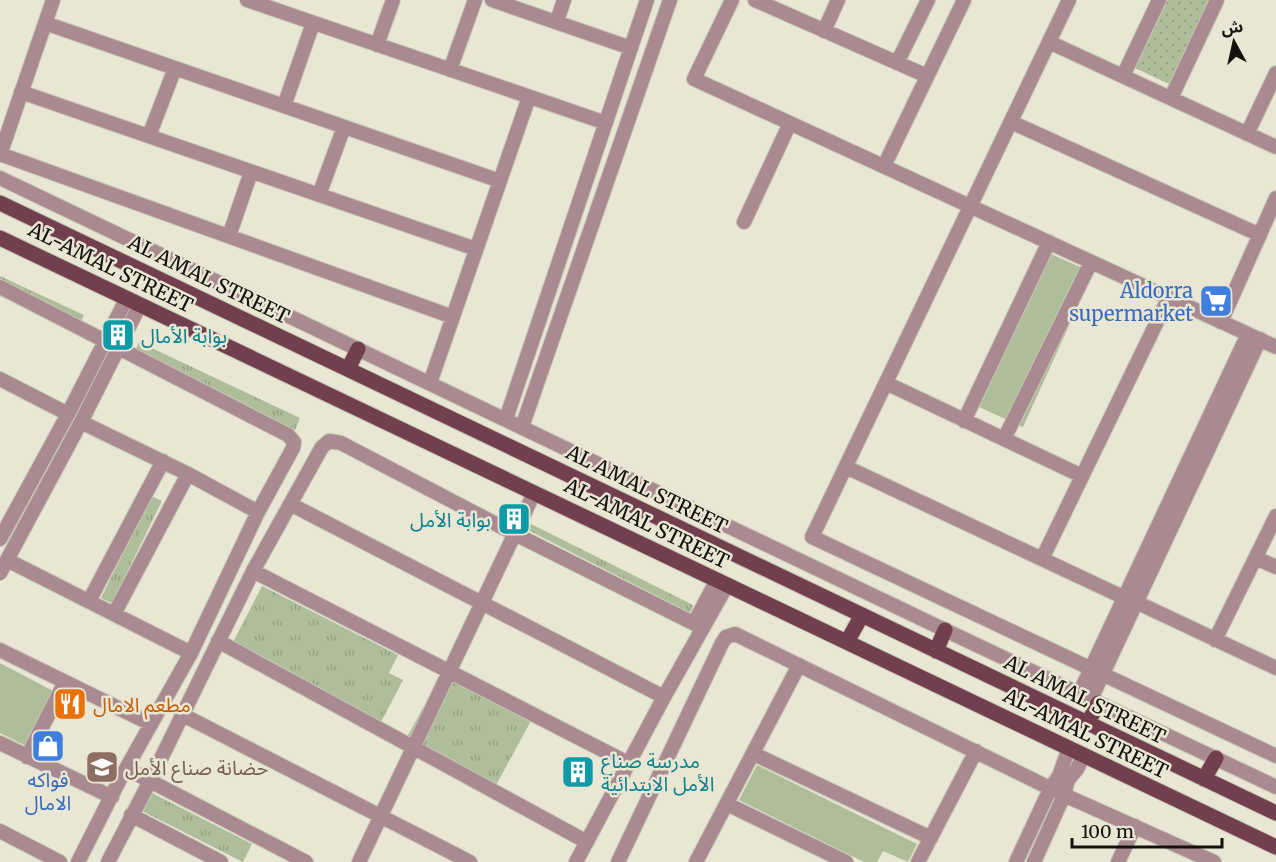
<svg xmlns="http://www.w3.org/2000/svg" width="1276" height="862" viewBox="0 0 1276 862" font-family="Merriweather,'Noto Sans Arabic',serif">
  <style>
    .grass { fill: url(#grass-tufts) }
    .park { fill: #aebe9b }
    .garden { fill: url(#garden-dots) }
    .lines { fill: none; stroke-linecap: round; stroke-linejoin: round }
    .minor-casing { stroke: #c7c4b4; stroke-width: 16 }
    .major-casing { stroke: #c7c4b4; stroke-width: 17 }
    .minor { stroke: #a98a91; stroke-width: 14 }
    .major { stroke: #713f4d; stroke-width: 15 }
    .labels { text-anchor: middle; dominant-baseline: central; stroke-width: 5; stroke-linejoin: round; paint-order: stroke }
    .street-label { font-size: 20px; fill: #12110b; stroke: #eae6d4 }
    .shop-label { font-size: 20px; fill: #366cbe; stroke: #eae6d4; text-anchor: end }
    .culture-label { font-size: 20px; fill: #0d838f; stroke: #eae6d4; text-anchor: start }
    .food-label { font-size: 20px; fill: #c56008; stroke: #eae6d4; text-anchor: start }
    .education-label { font-size: 20px; fill: #785e54; stroke: #eae6d4; text-anchor: start }
  </style>
  <defs>
    <pattern id="grass-tufts" width="24" height="20" patternUnits="userSpaceOnUse" patternTransform="scale(1.5)"><rect width="24" height="20" fill="#aebe9b"/><path d="M3 7l-1-3M5 7V3M7 7l1-3M15 17l-1-3M17 17v-4M19 17l1-3" fill="none" stroke="#95a284"/></pattern>
    <pattern id="garden-dots" width="8" height="8" patternUnits="userSpaceOnUse" patternTransform="scale(1.5)"><rect width="8" height="8" fill="#aebe9b"/><path d="M2 2h.1M6 6h.1" fill="none" stroke="#95a284" stroke-width="1.8" stroke-linecap="round"/></pattern>
  </defs>
  <rect width="100%" height="100%" fill="#eae6d4"/>
  <!-- grass -->
  <path class="grass" d="M0,276L84,315L81,322L0,279Z
    M139,342L300,418L295,430L136,349Z
    M151,496L162,501L112,603L101,598Z
    M529,523L693,605L690,613L526,529Z
    M262,586L398,655L389,673L403,680L380,724L230,648Z
    M442,673L531,721L496,785L406,739Z
    M152,793L252,844L243,862L142,811Z"/>
  <!-- park -->
  <path class="park" d="M1038,248L1093,273L1023,427L968,402Z
    M0,663L55,692L26,746L0,733Z
    M757,765L917,844L908,862L883,851L877,862H864L739,800Z"/>
  <!-- garden -->
  <path class="garden" d="M1165,0H1213L1173,86L1133,67Z"/>
  <g class="lines">
    <defs>
      <path id="minor" d="M247,0L606,123
        M492,0L631,48
        M732,0L694,79L1276,347
        M755,0L927,76
        M1069,0L812,537L1276,756
        M557,21L564,0
        M45,23L500,181
        M824,31L838,0
        M1049,42L1276,147
        M377,45L393,0
        M897,63L928,0
        M450,70L475,0
        M1123,76L1159,0
        M21,92L476,249
        M1171,98L1217,0
        M284,106L313,23
        M1011,122L1260,235
        M1247,134L1276,73
        M149,136L175,68
        M0,154L453,317
        M0,155L53,0
        M884,166L964,0
        M0,178L945,630L1276,787
        M319,195L344,127
        M744,222L790,123
        M229,236L251,172
        M0,287L288,435L294,442L293,448L258,512L191,653L118,783L78,862
        M1221,322L1276,198
        M0,379L68,414
        M430,383L529,97
        M886,383L1082,476
        M506,419L647,0
        M964,421L1049,242
        M81,422L188,474L258,512
        M522,427L670,0
        M1004,439L1091,262
        M846,467L1125,598
        M290,504L664,697
        M0,539L68,414L127,298
        M1256,558L1276,567
        M1042,559L1169,297
        M7,560L191,653
        M253,571L628,763
        M0,573L81,422L140,305
        M89,601L163,461
        M1136,602L1276,668
        M114,614L188,474
        M694,623L717,580
        M1215,640L1276,516
        M218,641L587,842
        M0,650L151,724
        M1079,694L1248,334
        M1091,699L1260,339
        M181,714L470,862
        M0,743L112,797
        M754,754L931,838
        M27,757L65,682
        M127,769L306,862
        M727,804L846,862
        M131,815L221,862
        M0,831L60,862
        M108,862L150,781L253,571L322,447L329,441L341,443L515,534L703,628
        M359,862L534,493
        M576,862L664,697L727,585
        M618,862L722,643L726,637L735,634L1064,795L1214,862
        M696,862L799,665
        M918,862L976,751
        M1016,862L1051,787L1059,776L1069,748
        M1034,862L1064,795L1068,780L1077,769L1084,755
        M1118,862L1135,826"/>
      <path id="major" d="M0,203L1276,813
        M0,238L1276,847
        M348,369L358,349
        M847,642L862,615
        M936,651L945,630
        M1088,723L1098,703
        M1204,779L1216,758"/>
    </defs>
    <!-- minor casing -->
    <use href="#minor" class="minor-casing"/>
    <!-- major casing -->
    <use href="#major" class="major-casing"/>
    <!-- minor -->
    <use href="#minor" class="minor"/>
    <!-- major -->
    <use href="#major" class="major"/>
  </g>
  <!-- icons -->
  <defs>
    <symbol id="supermarket-square" viewBox="-11 -11 22 22"><rect x="-9" y="-9" width="18" height="18" rx="4" fill="#3f7fe0" stroke="#eae6d4"/><path d="M-6-5.5h2.5l.6 2H6L4.5 2H-2.5L-4.4-4H-6ZM-1.5 3.2a1.3 1.3 0 1 0 .1 0ZM3 3.2a1.3 1.3 0 1 0 .1 0Z" fill="#fff"/></symbol>
    <symbol id="building-square" viewBox="-11 -11 22 22"><rect x="-9" y="-9" width="18" height="18" rx="4" fill="#0f9aa8" stroke="#eae6d4"/><path d="M-4-6H4V6H1V3H-1V6H-4ZM-2.5-4.3h1.7v1.8h-1.7ZM.8-4.3h1.7v1.8H.8ZM-2.5-1h1.7V.8h-1.7ZM.8-1h1.7V.8H.8Z" fill="#fff"/></symbol>
    <symbol id="restaurant-square" viewBox="-11 -11 22 22"><rect x="-9" y="-9" width="18" height="18" rx="4" fill="#e8710a" stroke="#eae6d4"/><path d="M-5-6h1v4h1v-4h1v4h1v-4h1v5L-1.5 .5V6h-2V.5L-5-1ZM5-6V6H3V1.5H1.5Q1.5-4 5-6Z" fill="#fff"/></symbol>
    <symbol id="shop-square" viewBox="-11 -11 22 22"><rect x="-9" y="-9" width="18" height="18" rx="4" fill="#3f7fe0" stroke="#eae6d4"/><path d="M-5-2.5h2.3a2.7 3.5 0 0 1 5.4 0H5L5.5 6h-11ZM-1.5-2.5h3a1.5 2.3 0 0 0-3 0Z" fill="#fff"/></symbol>
    <symbol id="school-square" viewBox="-11 -11 22 22"><rect x="-9" y="-9" width="18" height="18" rx="4" fill="#8d6e63" stroke="#eae6d4"/><path d="M0-5L7-2L0 1L-7-2ZM-4 1L0 2.5L4 1V4Q0 6-4 4Z" fill="#fff"/></symbol>
  </defs>
  <g fill-rule="evenodd">
    <use href="#supermarket-square" x="1197" y="282" width="38" height="38"/>
    <use href="#building-square" x="99" y="316" width="38" height="38"/>
    <use href="#building-square" x="495" y="500" width="38" height="38"/>
    <use href="#restaurant-square" x="51" y="685" width="38" height="38"/>
    <use href="#shop-square" x="29" y="727" width="38" height="38"/>
    <use href="#school-square" x="83" y="748" width="38" height="38"/>
    <use href="#building-square" x="559" y="753" width="38" height="38"/>
  </g>
  <g class="labels">
    <!-- street labels -->
    <g class="street-label">
      <text transform="translate(111 267) rotate(26)">AL-AMAL STREET</text>
      <text transform="translate(209 279) rotate(26)">AL AMAL STREET</text>
      <text transform="translate(647 489) rotate(26)">AL AMAL STREET</text>
      <text transform="translate(647 523) rotate(26)">AL-AMAL STREET</text>
      <text transform="translate(1085 699) rotate(26)">AL AMAL STREET</text>
      <text transform="translate(1086 733) rotate(26)">AL-AMAL STREET</text>
    </g>
    <!-- shop labels -->
    <g class="shop-label">
      <text x="1193" y="290">Aldorra<tspan x="1193" dy="23">supermarket</tspan></text>
      <text x="48" y="779" text-anchor="middle">فواكه<tspan x="48" dy="23">الامال</tspan></text>
    </g>
    <!-- culture labels -->
    <g class="culture-label">
      <text x="141" y="335">بوابة الأمال</text>
      <text x="491" y="519" text-anchor="end">بوابة الأمل</text>
      <text x="601" y="760">مدرسة صناع<tspan x="601" dy="23">الأمل الابتدائية</tspan></text>
    </g>
    <!-- food labels -->
    <g class="food-label">
      <text x="93" y="704">مطعم الامال</text>
    </g>
    <!-- education labels -->
    <g class="education-label">
      <text x="125" y="767">حضانة صناع الأمل</text>
    </g>
  </g>
  <!-- north arrow -->
  <g transform="translate(1234 42) rotate(352)" stroke="#eae6d4" stroke-width="4.5" paint-order="stroke">
  <path d="M0-4.5L10 22L0 15L-10 22Z" fill="#12110b"/>
  <text y="-9" font-size="16" font-weight="bold" text-anchor="middle" fill="#12110b">ش</text>
  </g>
  <!-- scale -->
  <path d="M1072 838v9h150v-9" fill="none" stroke="#12110b" stroke-width="3"/>
  <text x="1081" y="838" font-size="18" fill="#12110b" stroke="#eae6d4" stroke-width="4.5" paint-order="stroke">100 m</text>
</svg>
